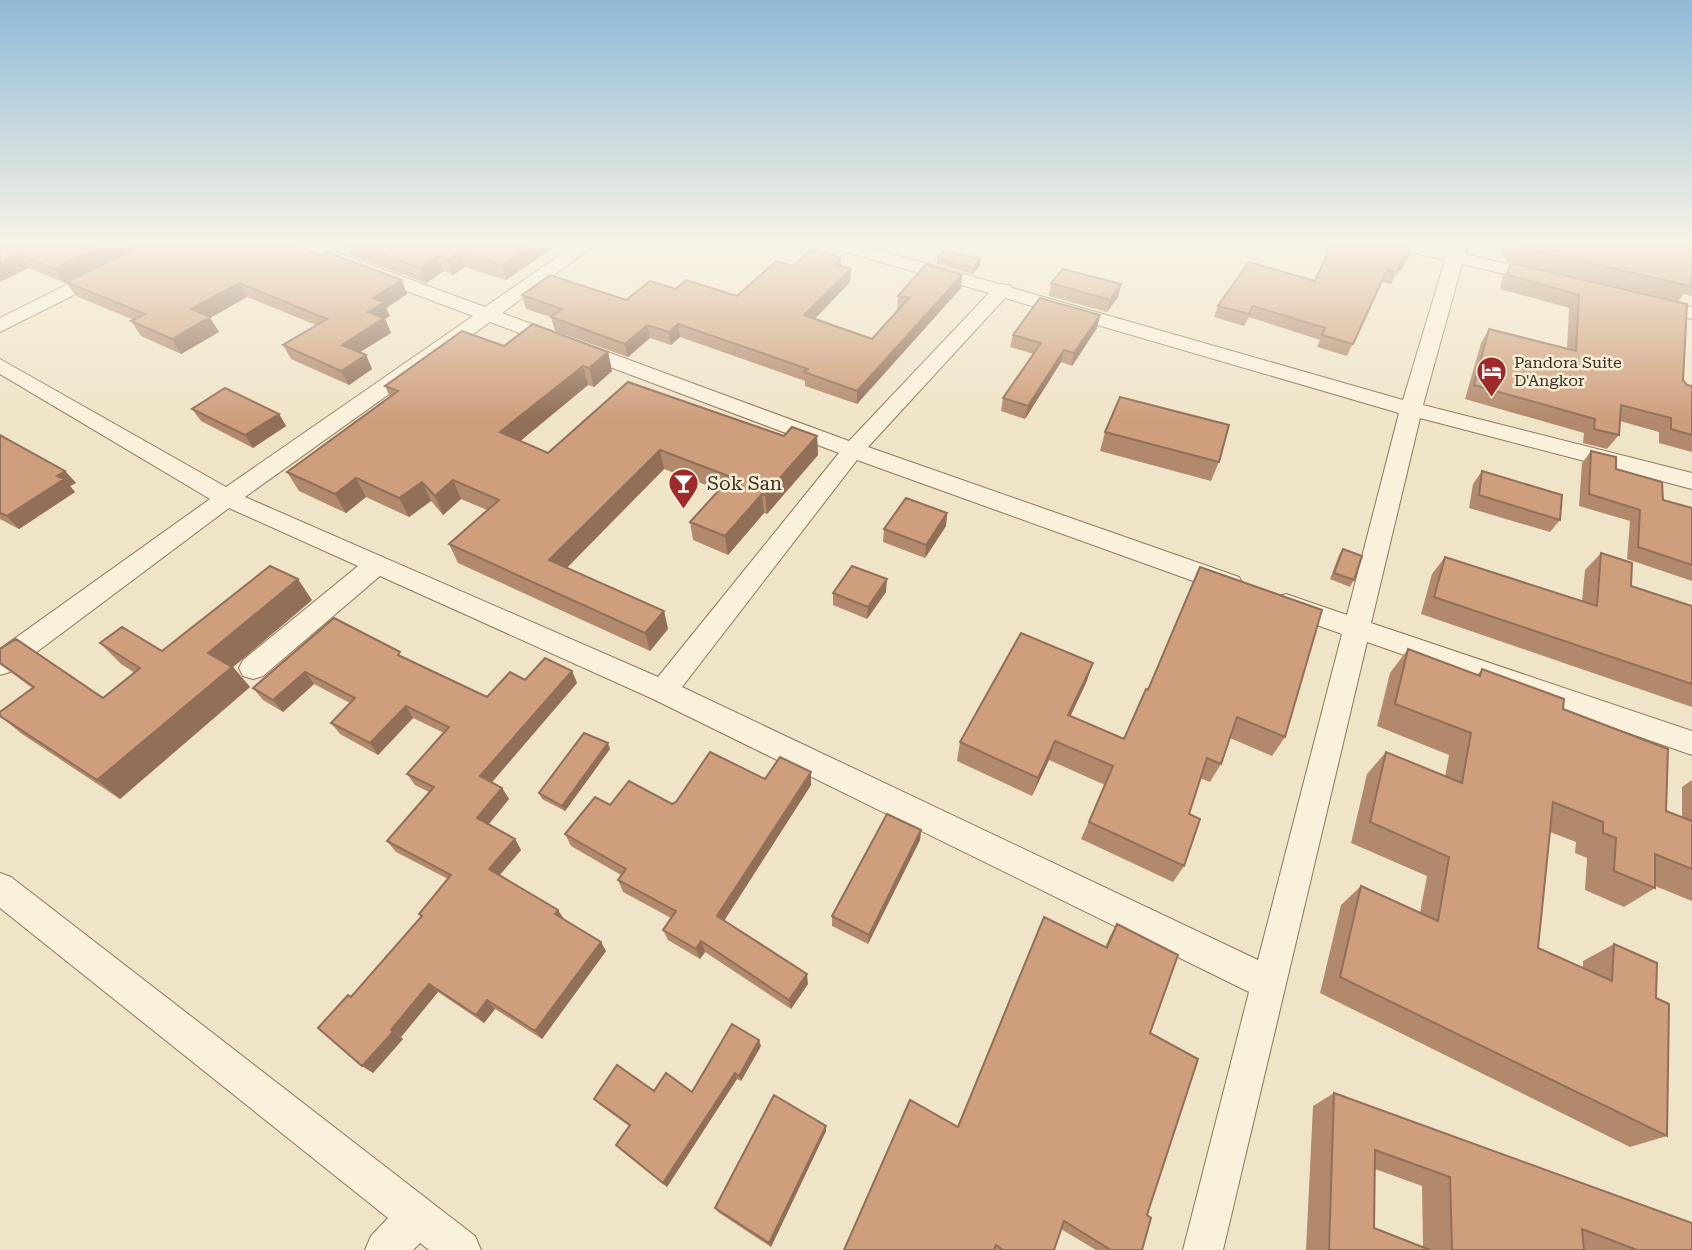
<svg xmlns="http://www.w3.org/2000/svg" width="1692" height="1250" viewBox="0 0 1692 1250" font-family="'Roboto Serif',serif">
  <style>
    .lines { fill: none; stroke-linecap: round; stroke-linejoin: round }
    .minor-casing { stroke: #8d765c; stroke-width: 2 }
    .minor { fill: #faf1dc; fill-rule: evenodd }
    .wall { fill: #b2896c; fill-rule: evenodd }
    .shaded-wall { fill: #916f58 }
    .building { fill: #cf9f7d; stroke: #916f58; stroke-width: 2 }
    .labels { text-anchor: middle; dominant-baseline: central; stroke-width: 5; stroke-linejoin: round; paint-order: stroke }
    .far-poi-label { font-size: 16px; fill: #3d2e20; stroke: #f7eed8; text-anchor: start }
    .poi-label { font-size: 19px; fill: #3d2e20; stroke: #f7eed8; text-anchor: start }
  </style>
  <rect width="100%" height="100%" fill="#f0e4c8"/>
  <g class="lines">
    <defs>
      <path id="minor" d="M148,244H170L167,248L0,332V318Z
        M289,244H314L485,307L576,244H596L502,313L849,441L989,293L832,248L829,244H856L999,284L1010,285L1012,288L1403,400L1445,260L1392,248L1389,244H1420L1448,250L1450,244H1468L1465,254L1545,273L1548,277L1539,282L1462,264L1423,405L1692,473V489L1420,418L1371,623L1692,731V755L1367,642L1223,1250H1183L1249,992L653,699L380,576L263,676L253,679L243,676L239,668L243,660L358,566L229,508L10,672L0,675V649L210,499L0,374V359L226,487L473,316L292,248ZM1005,298L1399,413L1347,615L1286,594L1277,597L1273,604L1277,611L1342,634L1258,960L682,687L857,460L1221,591L1230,593L1239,591L1243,584L1239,577L868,447ZM490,322L839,453L658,677L245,497Z
        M1652,298L1692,307V319L1645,308L1643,304L1645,300Z
        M0,873L11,877L475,1236L481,1250H429L420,1243L413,1250H365L371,1236L388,1218L0,908Z"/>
    </defs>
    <!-- minor casing -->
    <use href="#minor" class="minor-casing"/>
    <!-- minor -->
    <use href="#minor" class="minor"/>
  </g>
  <!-- wall -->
  <path class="wall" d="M0,244H143L65,283L29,268Z
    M145,244L407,294L386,308L390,316L385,319L391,333L360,352L366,355L372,369L349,385L291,359L283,345L316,325L247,297L210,318L219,332L181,354L141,336L131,321L134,320L76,296L66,282Z
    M347,244H559L506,280L465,267L453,275L444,271L426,283L352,256Z
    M1332,244L1407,259L1401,271L1398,270L1391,284L1382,282L1347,356L1317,347L1320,340L1249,317L1244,326L1214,317L1218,306L1315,281Z
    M1503,244H1692V296L1684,294L1678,301L1506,261L1507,257L1501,255Z
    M841,258V266L851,269L850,282L814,319L872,339L899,309H897L898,296L962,275L961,288L857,404L805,386V381L680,337L671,345L650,338L628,357L555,331L551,317L526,309L522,295L626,300L676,289L737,296L793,266Z
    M937,258L980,265L973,274L937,264Z
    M1511,263L1687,304L1683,380L1687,385L1692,386V452L1659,443V432L1620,421L1619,435L1607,449L1583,443L1584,433L1465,399L1481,343L1489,329L1567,349L1569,308L1500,289L1503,276Z
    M1051,283L1121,284L1118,297L1107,312L1049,296Z
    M1100,315L1097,328L1072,366L1061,362L1025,419L1001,411L1003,398L1034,354L1010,347L1013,335Z
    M504,346L608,352L612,371L594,387L588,385L520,441L548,453L784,436H817L818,455L767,514L764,513L728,555L693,540L690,522L719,490L664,469L566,568L664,611L668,629L650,651L458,563L449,544L487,510L461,499L443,515L431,501L409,517L366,497L346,513L299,491L287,472L390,397L385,386Z
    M192,409L279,414L286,426L253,448L201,421Z
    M1105,432L1219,462L1211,481L1100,451Z
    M0,435L65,471L76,483L70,486L75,492L19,529L0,519Z
    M1591,451L1663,500L1692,508V581L1627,559L1630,521L1579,506L1582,463Z
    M1482,471L1560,520L1550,532L1469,508L1473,484Z
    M947,513L946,526L925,558L883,542L884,529Z
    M1343,549L1354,580L1350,587L1330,579L1339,555Z
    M1601,553L1631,586L1692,606V707L1421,614L1432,574L1445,557L1582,601L1585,570Z
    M1200,567L1285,737L1272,756L1230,738L1221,764L1210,782L1200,778L1189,814L1184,866L1173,882L1081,839L1105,785L1049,760L1032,796L957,761L960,742L1093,663L1086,683L1070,716L1124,739L1148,690Z
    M886,592L867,619L833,605V593Z
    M312,600L233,667L250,687L120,799L22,734L0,716L32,688L0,664V649L103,698L135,673L121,664L100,643L162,651Z
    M334,618L404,658L487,697L525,680L572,671L577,683L492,782L502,788L509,799L488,824L515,839L521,850L500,875L564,919L606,951L542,1039L495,1009L484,1023L438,992L401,1037L403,1039L373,1073L351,997L422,917L419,914L448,879L396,852L387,841L429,792L415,785L407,774L444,733L413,718L378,755L340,734L331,723L350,703L314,684L283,712L263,700L253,688Z
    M1408,649L1477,675L1482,669L1563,709L1666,811L1682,817V787L1692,780V901L1655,886V888L1624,907L1585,890L1587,858L1575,853L1576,842L1550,832L1538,948L1583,968V961L1614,944L1656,998L1667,1136L1630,1147L1320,993L1341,905L1361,886L1420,913L1427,876L1351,843L1367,774L1386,752L1445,777L1449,755L1377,726L1390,673Z
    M610,749L565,811L542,799L539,793Z
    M765,779L811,785L724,921L808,984L791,1009L705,952L700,959L668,940L663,930L671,918L623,892L618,880L621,875L571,846L565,834L610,805L672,804Z
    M921,830L920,840L868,944L832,926V916Z
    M1117,924L1150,1033L1147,1215L1142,1250H1096L1061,1229L1054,1250H844L958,1127L1105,947L1110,936Z
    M761,1046L741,1081L737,1079L667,1187L616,1145L629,1126L599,1104L594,1099L654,1091L692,1092Z
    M1334,1093L1692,1250H1306L1313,1106ZM1375,1169L1422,1186L1423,1247L1374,1228Z
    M826,1131L771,1247L718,1212L715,1208Z"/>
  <!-- shaded-wall -->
  <path class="shaded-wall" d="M105,244H143L65,283L54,269Z
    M534,244H559L506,280L502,265Z
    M460,252L465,267L453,275L448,260Z
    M19,254L29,268L0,282V263Z
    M438,256L444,271L426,283L420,268Z
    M841,258V271L834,264Z
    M980,259V265L973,274V268Z
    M851,269L850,282L805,329L804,315Z
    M962,275L961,288L857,404V391Z
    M402,280L407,294L386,308L390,316L385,319L391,333L349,359L342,345L368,312L373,298Z
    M239,283L247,297L210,318L219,332L181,354L172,339L191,309Z
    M1121,284L1118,297L1107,312L1110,300Z
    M1100,315L1097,328L1072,366L1074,353Z
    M678,324L680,337L671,345L669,332Z
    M647,325L650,338L628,357L625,344Z
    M1064,350L1061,362L1025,419L1028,406Z
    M608,352L612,371L594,387L589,368Z
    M366,355L372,369L349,385L341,371Z
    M583,366L588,385L507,452L500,432Z
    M279,414L286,426L253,448L245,435Z
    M817,436L818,455L767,514L765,495Z
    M660,450L664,469L556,579L549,560Z
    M65,471L76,483L70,486L75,492L19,529L7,516L57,476Z
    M356,478L366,497L346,513L335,494Z
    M453,480L461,499L443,515L435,496Z
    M422,482L431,501L409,517L399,498Z
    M762,494L764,513L728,555L725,536Z
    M947,513L946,526L925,558L926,545Z
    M298,579L312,600L233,667L250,687L120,799L97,780L208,653Z
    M887,579L886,592L867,619L868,607Z
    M664,611L668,629L650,651L645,633Z
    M1093,663L1086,683L1062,734L1068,715Z
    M572,671L577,683L487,788L480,776Z
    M305,672L314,684L283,712L273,700Z
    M406,706L413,718L378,755L370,743Z
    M1055,741L1049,760L1032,796L1038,778Z
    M608,743L610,749L565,811L562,806Z
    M811,772V785L720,927L717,916Z
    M502,788L509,799L485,829L477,818Z
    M921,830L920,840L868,944L869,935Z
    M515,839L521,850L496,879L489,869Z
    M558,910L564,919L555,914Z
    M701,941L705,952L700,959L696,949Z
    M601,942L606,951L542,1039L535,1031Z
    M807,974L808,984L791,1009L789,1000Z
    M429,984L438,992L401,1037L391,1030Z
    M487,1000L495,1009L484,1023L476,1015Z
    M393,1032L403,1039L373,1073L362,1066Z
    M759,1040L761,1046L741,1081L739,1076Z
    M735,1073L737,1079L667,1187L663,1183Z
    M826,1126V1131L771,1247L769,1243Z"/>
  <!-- building -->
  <path class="building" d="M0,244H105L54,269L19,254L0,263Z
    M145,244H291L322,256L327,252L402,280L373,298L384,302L368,312L384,318L342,345L366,355L341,371L283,345L327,319L239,283L191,309L210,317L172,339L131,321L145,314L66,282Z
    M354,244H534L502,265L460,252L448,260L438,256L420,268Z
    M1332,244H1411L1407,259L1402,258L1397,273L1387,270L1353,344L1322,335L1325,328L1253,306L1249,314L1218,306L1249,262L1315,281Z
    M1516,244H1692V278H1691L1690,286L1515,246Z
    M812,249L841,258L834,264L851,269L804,315L872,339L909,298L898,296L926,264L962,275L857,391L804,372L808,369L678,324L669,332L647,325L625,344L551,317L562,309L522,295L550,275L626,300L650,281L676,289L686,280L737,296L776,261L793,266Z
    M944,250L980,259L973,268L937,258Z
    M1511,263L1687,304L1683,380L1687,385L1692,386V435L1671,429V418L1621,405L1619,435L1594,429L1595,419L1474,385L1489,329L1576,351L1579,295L1508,275Z
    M1063,269L1121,284L1110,300L1051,283Z
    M1040,298L1100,315L1074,353L1064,350L1028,406L1003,398L1041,343L1013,335Z
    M533,324L608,352L589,368L583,366L500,432L548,453L628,382L784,436L792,427L817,436L765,495L762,494L725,536L690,522L731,477L660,450L549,560L664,611L645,633L449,544L499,500L453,480L435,496L422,482L399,498L356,478L335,494L287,472L398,391L385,386L462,331L504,346Z
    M225,388L279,414L245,435L192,409Z
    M1120,397L1229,425L1219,462L1105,432Z
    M0,435L65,471L57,476L64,479L7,516L0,513Z
    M1591,451L1616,457V469L1662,482L1663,500L1692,508V565L1638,547L1640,510L1589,494Z
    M1482,471L1562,495L1560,520L1479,495Z
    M906,498L947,513L926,545L884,529Z
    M1343,549L1362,556L1354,580L1334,573Z
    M1601,553L1632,563L1631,586L1692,606V684L1434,597L1445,557L1597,606Z
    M270,566L298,579L208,653L232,667L97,780L0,716V712L34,687L0,663V649L16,639L103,698L140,668L100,643L122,627L162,651Z
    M852,566L887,579L868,607L833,593Z
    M1200,567L1322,610L1285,737L1237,717L1221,764L1207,758L1189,814L1200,819L1184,866L1089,822L1113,766L1055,741L1038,778L960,742L1021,633L1093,663L1068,715L1124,739L1146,689L1148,690Z
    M334,618L400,652L398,655L487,697L510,672L525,680L545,658L572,671L480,776L502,788L477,818L515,839L489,869L558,910L555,914L601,942L535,1031L487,1000L476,1015L429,984L391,1030L393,1032L362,1066L318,1028L348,995L351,997L422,916L419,914L451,875L387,841L434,787L407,774L449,727L406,706L370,743L331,723L355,698L305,672L273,700L253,688Z
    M1408,649L1480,676L1482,669L1564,699L1563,709L1668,749L1666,811L1692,821V869L1655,854V888L1614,871L1616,838L1603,833V822L1553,802L1538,948L1612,981L1614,944L1657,963L1656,998L1669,1004L1667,1136L1340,977L1361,886L1438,921L1449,857L1370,822L1386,752L1462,783L1471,733L1395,704Z
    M584,733L608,743L562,806L539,793Z
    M710,752L765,779L780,757L811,772L717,916L807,974L789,1000L701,941L696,949L663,930L676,911L618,880L626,869L565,834L595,797L610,805L629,781L672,804L676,802Z
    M887,814L921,830L869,935L832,916Z
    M1044,917L1107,948L1117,924L1178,955L1150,1033L1198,1059L1147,1215L1151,1218L1142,1250H1111L1064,1221L1054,1250H1003L996,1245L994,1250H844L910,1100L958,1127Z
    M732,1024L759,1040L739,1076L735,1073L663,1183L616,1145L630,1125L594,1099L617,1065L654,1091L666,1073L692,1092Z
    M1334,1093L1692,1223V1250H1637L1582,1229L1584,1250H1452L1450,1177L1375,1150L1374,1228L1430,1250H1329Z
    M774,1095L826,1126L769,1243L715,1208Z"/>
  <!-- sky -->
  <linearGradient id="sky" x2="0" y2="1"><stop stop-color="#8fbad6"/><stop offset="0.58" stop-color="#f8f3e6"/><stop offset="1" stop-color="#f8f3e6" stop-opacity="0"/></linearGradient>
  <rect width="1692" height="419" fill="url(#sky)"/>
  <!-- icons -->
  <defs>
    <symbol id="hotel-pin" viewBox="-11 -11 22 30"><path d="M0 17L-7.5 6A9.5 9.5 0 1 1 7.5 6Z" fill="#9e2a2b" stroke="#f7eed8"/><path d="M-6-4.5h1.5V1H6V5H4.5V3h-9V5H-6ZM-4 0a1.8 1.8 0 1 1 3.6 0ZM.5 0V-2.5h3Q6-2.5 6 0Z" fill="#fff"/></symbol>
    <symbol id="bar-pin" viewBox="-11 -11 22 30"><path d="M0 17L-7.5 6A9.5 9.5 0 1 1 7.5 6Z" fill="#9e2a2b" stroke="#f7eed8"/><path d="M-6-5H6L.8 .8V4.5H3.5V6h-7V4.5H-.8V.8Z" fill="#fff"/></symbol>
  </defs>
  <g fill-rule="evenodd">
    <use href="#hotel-pin" x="1474" y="354" width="35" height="47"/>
    <use href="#bar-pin" x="666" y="466" width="35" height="47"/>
  </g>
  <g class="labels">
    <!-- far-poi labels -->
    <g class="far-poi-label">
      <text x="1514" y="362">Pandora Suite<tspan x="1514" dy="18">D'Angkor</tspan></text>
    </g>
    <!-- poi labels -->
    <g class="poi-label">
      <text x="707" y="483">Sok San</text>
    </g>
  </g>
</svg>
